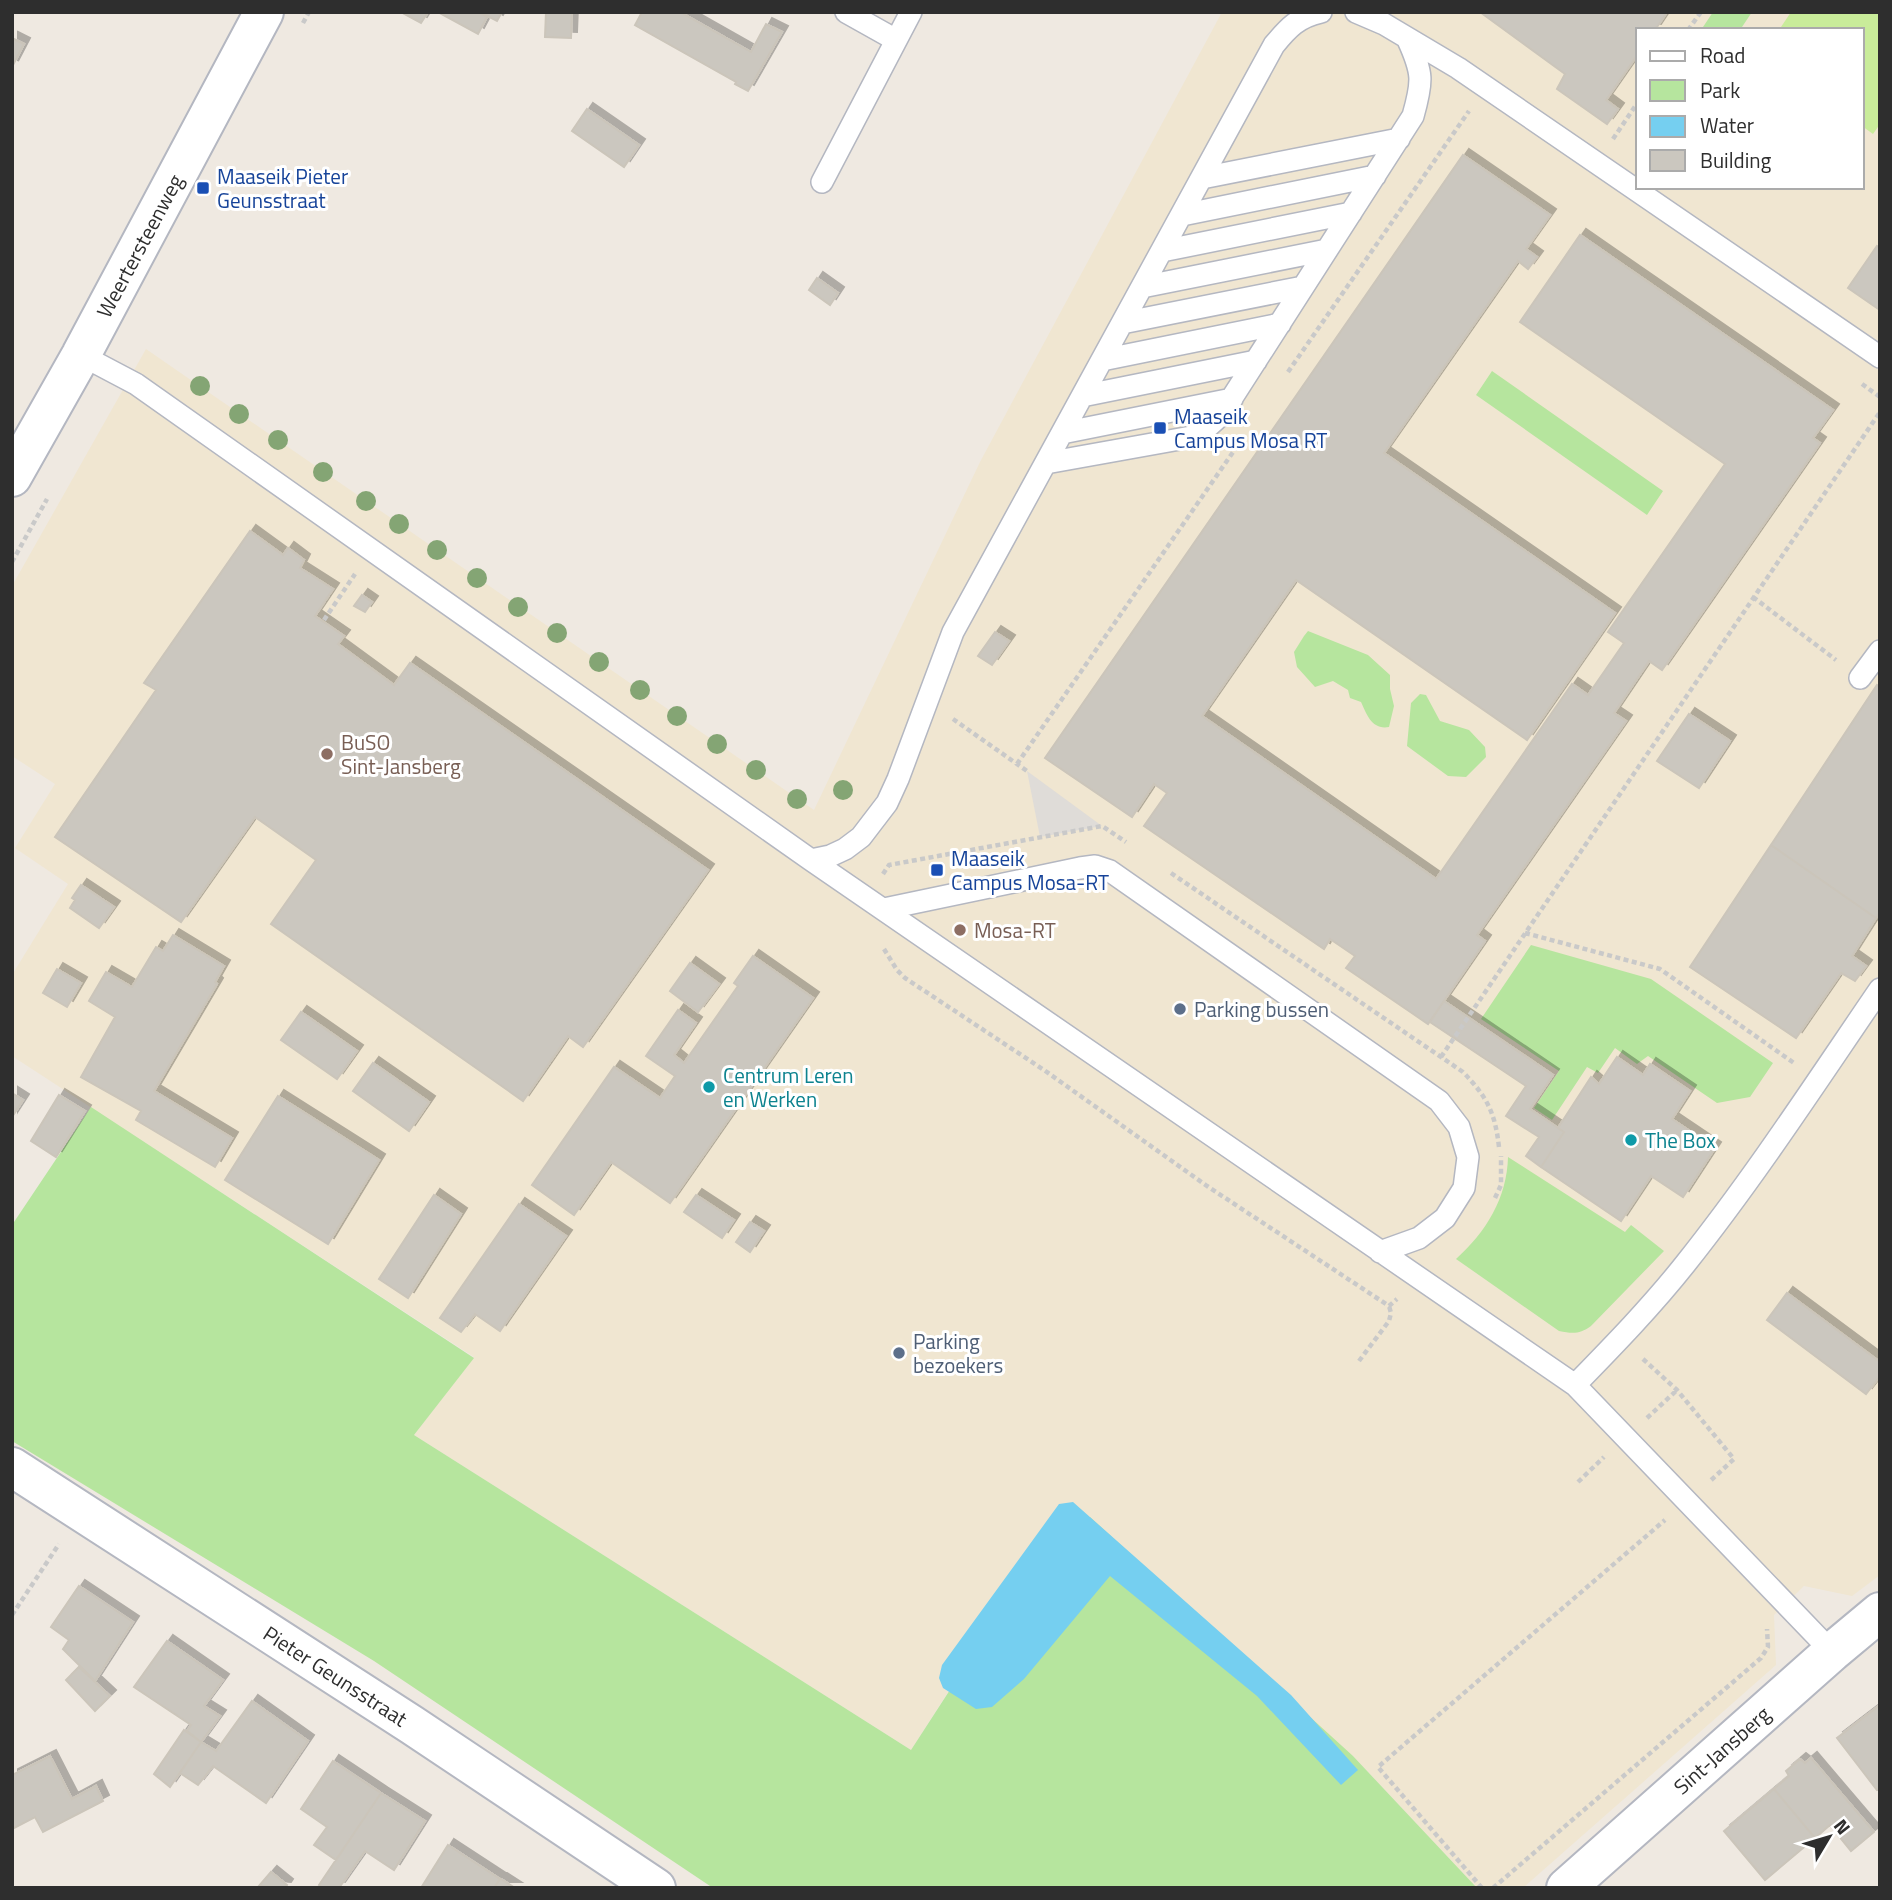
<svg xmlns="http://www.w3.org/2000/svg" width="1892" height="1900" viewBox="0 0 1892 1900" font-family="'Titillium Web',sans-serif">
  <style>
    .education { fill: #f0e6d1; fill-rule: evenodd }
    .green { fill: #b6e59e }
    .pitch { fill: #c9ec9a }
    .plaza { fill: #dfdcd8 }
    .water { fill: #75cff0 }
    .building { fill: #cbc7bf; stroke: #cbc5ba; stroke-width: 2; filter: url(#shadow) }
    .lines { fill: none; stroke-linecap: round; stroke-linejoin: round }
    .service-casing { stroke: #b4b7c1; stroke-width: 24 }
    .minor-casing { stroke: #b4b7c1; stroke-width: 42 }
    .secondary-casing { stroke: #b4b7c1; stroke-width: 42 }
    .path { stroke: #c9c9c9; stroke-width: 4.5; stroke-dasharray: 5 3.5; stroke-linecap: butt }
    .service { stroke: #fff; stroke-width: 21 }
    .minor { stroke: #fff; stroke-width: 38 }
    .secondary { stroke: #fff; stroke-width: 38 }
    .tree { fill: #84a574 }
    .transit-dot { fill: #1a4fb4; stroke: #fff; stroke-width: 2.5 }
    .education-dot { fill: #8d6e63; stroke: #fff; stroke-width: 2.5 }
    .service-dot { fill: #5c6f8a; stroke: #fff; stroke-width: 2.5 }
    .culture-dot { fill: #0f9aa8; stroke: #fff; stroke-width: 2.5 }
    .labels { text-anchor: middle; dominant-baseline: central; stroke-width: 6; stroke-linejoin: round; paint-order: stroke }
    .transit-label { font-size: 21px; fill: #164399; stroke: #fff; text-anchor: start }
    .street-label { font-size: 21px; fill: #2e2e2e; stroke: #fff }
    .education-label { font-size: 21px; fill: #785e54; stroke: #fff; text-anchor: start }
    .service-label { font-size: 21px; fill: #4e5e75; stroke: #fff; text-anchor: start }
    .culture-label { font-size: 21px; fill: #0d838f; stroke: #fff; text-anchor: start }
  </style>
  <defs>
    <filter id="shadow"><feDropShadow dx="6" dy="-6" stdDeviation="0" flood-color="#0004"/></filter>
  </defs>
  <rect width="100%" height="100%" fill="#efe9e1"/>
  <!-- education -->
  <path class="education" d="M1222,12H1880V1575L1852,1596L1804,1586L1774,1615L1776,1665L1523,1888H1477L1353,1756L991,1625L911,1750L414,1435L474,1357L12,1056V975L68,884L15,848L55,784L12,756V586L146,349L814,810L980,462ZM1638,30H1862V187H1638Z"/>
  <!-- green -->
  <path class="green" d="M1713,12H1752L1740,30H1701Z
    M1492,371L1663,491L1647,515L1476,395Z
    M1308,631L1368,655L1390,675V689L1394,706L1389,727C1372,730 1367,715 1361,702L1350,698L1348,690L1333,681L1315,687L1297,667L1294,652L1304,636Z
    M1420,694L1426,695L1440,721L1469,730L1485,747L1486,757L1466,777L1448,776L1407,746L1411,703Z
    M1531,945L1651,979L1773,1063L1750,1097L1717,1103L1648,1056L1637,1064L1615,1048L1598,1073L1587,1067L1552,1120L1534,1108L1559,1071L1481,1019Z
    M91,1107L474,1358L414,1435L911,1750L992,1625L1066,1554L1090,1517L1353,1756L1477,1888H713L374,1661L12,1441V1225Z
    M1508,1157L1625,1232L1631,1225L1664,1251L1591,1326C1580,1334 1573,1334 1559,1331L1456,1259C1486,1232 1507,1198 1508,1157Z"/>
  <!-- pitch -->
  <path class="pitch" d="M1791,12H1880V124L1873,134L1862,126V30H1779Z"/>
  <!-- plaza -->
  <path class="plaza" d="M1027,771L1102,826L1040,837Z"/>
  <!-- water -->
  <path class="water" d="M1073,1502L1291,1695L1358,1770L1341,1785L1257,1696L1110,1576L1024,1679L992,1707L976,1709L943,1688L939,1678L942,1665L1059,1504Z"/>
  <!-- building -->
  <path class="building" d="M401,12H428L421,23Z
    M438,12H478L487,17L478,34Z
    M480,12H502L497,21Z
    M546,12H572L571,38L545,37Z
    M642,12H680L751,52L766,24L782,32L748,91L735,84L736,82L635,25Z
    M1480,12H1667L1655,30H1638V54L1606,100L1618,109L1607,124L1557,89L1565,74Z
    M12,38L24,44L12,67Z
    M587,109L639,145L624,167L572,131Z
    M1463,155L1550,215L1526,249L1537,257L1528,269L1518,261L1384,453L1615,613L1527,740L1296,580L1202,716L1436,879L1572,684L1588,695L1624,643L1608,632L1725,464L1520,322L1580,235L1833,410L1813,438L1820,443L1662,670L1649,661L1614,713L1626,721L1477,935L1485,941L1428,1024L1346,968L1355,956L1330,939L1324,949L1144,826L1167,793L1154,784L1132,817L1045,758Z
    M1877,246L1880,248V310L1848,288Z
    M817,278L838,293L830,305L809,290Z
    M250,531L283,555L288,548L304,560L300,568L333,589L315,616L344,636L338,644L394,685L410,663L708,870L583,1047L568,1036L523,1101L271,924L316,860L255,817L181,922L55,837L156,690L144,683Z
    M362,595L372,602L365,612L354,606Z
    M995,632L1009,641L992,665L978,656Z
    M1877,685L1880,687V912L1876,918L1771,845Z
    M1689,714L1730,741L1699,788L1657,761Z
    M1771,845L1876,918L1852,956L1866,966L1855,981L1841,973L1796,1038L1690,967Z
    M81,885L114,907L99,928L70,908L75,900L72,898Z
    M173,935L224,966L215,982L217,984L154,1091L232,1138L215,1167L136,1120L141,1111L81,1077L115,1017L89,1001L106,972L132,987L156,947L163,951Z
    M753,956L813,998L670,1203L611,1162L574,1215L532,1185L614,1067L660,1098L675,1076L646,1056L678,1010L696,1023L674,1055L684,1063L738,986L734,983Z
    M690,963L719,984L698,1012L670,991Z
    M57,969L81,983L67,1007L43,993Z
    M1444,1001L1553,1075L1530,1109L1564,1132L1541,1167L1526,1156L1539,1137L1506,1116L1526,1086L1430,1022Z
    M301,1012L357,1051L337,1079L281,1040Z
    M1617,1057L1643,1075L1650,1064L1690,1091L1672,1119L1715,1148L1683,1197L1651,1176L1621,1221L1541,1167L1564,1132L1558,1128L1591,1077L1599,1084Z
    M373,1063L429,1102L409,1131L353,1091Z
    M12,1093L23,1100L12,1117Z
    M59,1095L85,1111L56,1157L31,1141Z
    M278,1096L379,1160L328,1244L225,1180Z
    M434,1195L461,1214L408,1298L379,1279Z
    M696,1195L734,1220L722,1238L684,1212Z
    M519,1204L566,1236L500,1331L475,1314L461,1332L440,1318Z
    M750,1222L764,1231L750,1252L736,1242Z
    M1787,1293L1880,1362V1376L1866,1394L1767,1320Z
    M79,1586L133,1622L95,1681L63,1649L69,1640L51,1627Z
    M167,1641L223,1680L204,1706L220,1716L201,1742L187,1731L191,1725L134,1687Z
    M79,1667L110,1696L95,1711L66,1680Z
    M252,1701L308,1741L266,1803L213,1766L198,1785L180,1773L201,1742L216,1751Z
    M1880,1705V1789L1877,1790L1837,1738Z
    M184,1730L201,1742L170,1787L154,1774Z
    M50,1756L72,1799L96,1786L103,1801L43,1832L35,1817L12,1829V1775Z
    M1811,1758L1874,1832L1851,1851L1830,1825L1815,1838L1774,1789L1789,1776L1786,1771L1800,1759L1805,1763Z
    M333,1761L381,1793L336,1860L314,1845L327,1827L301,1809Z
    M1774,1789L1815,1838L1765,1880L1724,1831Z
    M381,1793L425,1821L394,1870L365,1851L339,1888H323L319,1885Z
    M448,1845L500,1879L494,1888H421Z
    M271,1872L287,1885L285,1888L259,1886Z
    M500,1879H501L515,1888H494Z"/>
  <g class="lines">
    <defs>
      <path id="service" d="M846,12L896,40
        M1356,12L1384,24L1458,68L1880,357
        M1202,178L1399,139
        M822,182L911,12
        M1182,215L1375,176
        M1162,251L1351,213
        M1142,287L1327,250
        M1122,323L1303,287
        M81,355L136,384L811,860L1575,1385L1832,1652
        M1102,360L1280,324
        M1082,396L1256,361
        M1062,433L1232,399
        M1046,463L1191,437L1202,432L1221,415L1413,116C1423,81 1423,73 1408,40
        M1860,678L1880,651
        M811,860L830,856L845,849L861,837L887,803L898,779L953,632L1274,45C1288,28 1298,17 1321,12
        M884,909L1080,868L1095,866L1110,871L1439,1101L1459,1127L1468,1157L1464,1188L1445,1218L1419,1238L1380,1252
        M1575,1385C1613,1346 1652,1306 1686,1263C1756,1175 1817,1081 1880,989"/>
      <g id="minor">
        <path id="s1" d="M12,1467L412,1725L656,1888"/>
        <path id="s2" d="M1566,1888L1832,1652L1880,1612"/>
      </g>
      <g id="secondary">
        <path id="s3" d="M12,477L81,355L264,12"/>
      </g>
    </defs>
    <!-- service casing -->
    <use href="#service" class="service-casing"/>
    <!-- minor casing -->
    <use href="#minor" class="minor-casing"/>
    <!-- secondary casing -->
    <use href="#secondary" class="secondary-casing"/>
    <!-- path -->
    <path class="path" d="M303,23L309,12
      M1688,30L1701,12
      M1613,139L1638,102
      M1288,372L1469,111
      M1862,384L1880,397
      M12,562L47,499
      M1753,597L1836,660
      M324,620L355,574
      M953,719L1027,771
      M1017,764L1240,442
      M1171,873L1463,1072C1487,1097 1495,1112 1499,1147
      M883,874L889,865L1102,826L1126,842
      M1525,933L1660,969L1794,1063
      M884,949L897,970L905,978L1044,1070L1207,1186L1389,1306L1397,1299
      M1441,1057L1880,412
      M1495,1198L1501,1185V1156
      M1643,1359L1677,1390L1734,1459L1709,1482
      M1359,1361L1389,1321L1391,1313L1389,1306
      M1647,1418L1677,1390
      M1578,1482L1604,1457
      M12,1615L59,1544
      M1482,1888L1378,1767L1665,1520
      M1493,1888L1761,1658L1768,1647L1767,1629"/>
    <!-- service -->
    <use href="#service" class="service"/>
    <!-- minor -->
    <use href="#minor" class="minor"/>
    <!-- secondary -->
    <use href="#secondary" class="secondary"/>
  </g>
  <!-- trees -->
  <g class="tree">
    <circle cx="200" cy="386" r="10"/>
    <circle cx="239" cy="414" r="10"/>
    <circle cx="278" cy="440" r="10"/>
    <circle cx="323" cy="472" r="10"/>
    <circle cx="366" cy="501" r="10"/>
    <circle cx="399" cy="524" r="10"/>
    <circle cx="437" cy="550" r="10"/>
    <circle cx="477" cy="578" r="10"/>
    <circle cx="518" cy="607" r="10"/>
    <circle cx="557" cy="633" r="10"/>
    <circle cx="599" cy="662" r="10"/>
    <circle cx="640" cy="690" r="10"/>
    <circle cx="677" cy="716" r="10"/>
    <circle cx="717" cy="744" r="10"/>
    <circle cx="756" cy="770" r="10"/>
    <circle cx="843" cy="790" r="10"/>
    <circle cx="797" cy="799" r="10"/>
  </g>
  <!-- markers -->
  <g class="transit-dot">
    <rect x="196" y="181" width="14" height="14" rx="3.5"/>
    <rect x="1153" y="421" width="14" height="14" rx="3.5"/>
    <rect x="930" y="863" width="14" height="14" rx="3.5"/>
  </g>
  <g class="education-dot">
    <circle cx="327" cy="754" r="7"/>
    <circle cx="960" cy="930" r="7"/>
  </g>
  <g class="service-dot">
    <circle cx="1180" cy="1009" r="7"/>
    <circle cx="899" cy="1353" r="7"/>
  </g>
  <g class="culture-dot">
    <circle cx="709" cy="1087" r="7"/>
    <circle cx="1631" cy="1140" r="7"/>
  </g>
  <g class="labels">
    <!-- transit labels -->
    <g class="transit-label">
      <text x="217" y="176">Maaseik Pieter<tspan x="217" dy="24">Geunsstraat</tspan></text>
      <text x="1174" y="416">Maaseik<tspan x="1174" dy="24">Campus Mosa RT</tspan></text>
      <text x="951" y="858">Maaseik<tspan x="951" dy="24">Campus Mosa-RT</tspan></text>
    </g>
    <!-- street labels -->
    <g class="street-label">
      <text stroke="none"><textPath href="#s3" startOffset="264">Weertersteenweg</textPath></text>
      <text stroke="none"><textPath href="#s1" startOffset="385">Pieter Geunsstraat</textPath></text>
      <text stroke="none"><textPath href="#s2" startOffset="208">Sint-Jansberg</textPath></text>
    </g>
    <!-- education labels -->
    <g class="education-label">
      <text x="341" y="742">BuSO<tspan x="341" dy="24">Sint-Jansberg</tspan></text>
      <text x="974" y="930">Mosa-RT</text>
    </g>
    <!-- service labels -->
    <g class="service-label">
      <text x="1194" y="1009">Parking bussen</text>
      <text x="913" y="1341">Parking<tspan x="913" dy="24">bezoekers</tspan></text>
    </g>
    <!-- culture labels -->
    <g class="culture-label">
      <text x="723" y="1075">Centrum Leren<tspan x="723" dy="24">en Werken</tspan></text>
      <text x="1645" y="1140">The Box</text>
    </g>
  </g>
  <!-- border -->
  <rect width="1892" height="1900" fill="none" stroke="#2e2e2e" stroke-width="28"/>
  <!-- legend -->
  <rect x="1636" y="28" width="228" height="161" fill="#ffffff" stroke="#ababab" stroke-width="2"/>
  <rect x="1650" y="51" width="35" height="10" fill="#ffffff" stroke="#ababab" stroke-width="2"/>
  <text x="1700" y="63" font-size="21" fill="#2e2e2e">Road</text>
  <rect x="1650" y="80" width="35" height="21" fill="#b6e59e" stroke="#ababab" stroke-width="2"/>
  <text x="1700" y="98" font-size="21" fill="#2e2e2e">Park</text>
  <rect x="1650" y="116" width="35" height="21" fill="#75cff0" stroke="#ababab" stroke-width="2"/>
  <text x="1700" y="133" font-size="21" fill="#2e2e2e">Water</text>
  <rect x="1650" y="150" width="35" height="21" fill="#cbc7bf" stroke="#ababab" stroke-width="2"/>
  <text x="1700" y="168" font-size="21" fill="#2e2e2e">Building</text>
  <!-- north arrow -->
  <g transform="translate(1829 1837) rotate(52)" stroke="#ffffff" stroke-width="5" paint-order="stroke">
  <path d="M0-5L12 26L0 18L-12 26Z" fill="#2e2e2e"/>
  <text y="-10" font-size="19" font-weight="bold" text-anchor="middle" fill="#2e2e2e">N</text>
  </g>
</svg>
